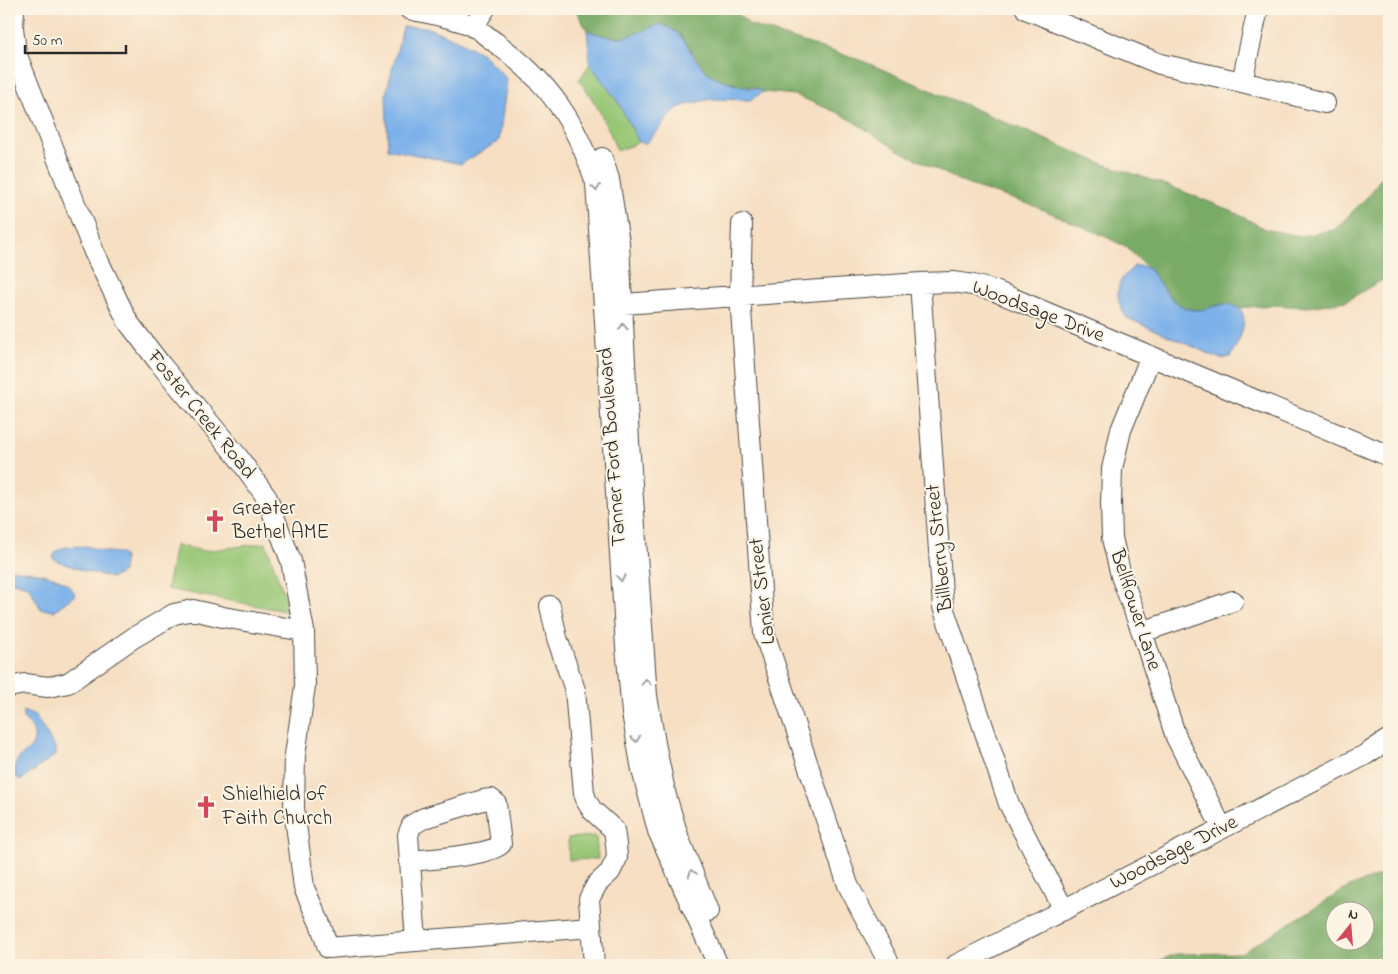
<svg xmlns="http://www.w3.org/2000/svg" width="1398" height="974" viewBox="0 0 1398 974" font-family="'Indie Flower',sans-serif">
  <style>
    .green { fill: #97c675; stroke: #617850 }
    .forest { fill: #79ab66; stroke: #526b48; fill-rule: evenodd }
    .water { fill: #7bb1ea; stroke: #536e8a }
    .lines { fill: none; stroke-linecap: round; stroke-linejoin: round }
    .minor-casing { stroke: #494642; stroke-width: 22 }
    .minor { stroke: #fff; stroke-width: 20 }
    .oneway { stroke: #a0a0a0 }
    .labels { text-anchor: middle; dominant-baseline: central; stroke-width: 4; stroke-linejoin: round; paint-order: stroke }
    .street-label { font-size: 21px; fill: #2b2b2b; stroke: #fcf5e5 }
    .poi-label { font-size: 21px; fill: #2b2b2b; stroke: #fcf5e5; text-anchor: start }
  </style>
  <rect width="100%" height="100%" fill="#fcf5e5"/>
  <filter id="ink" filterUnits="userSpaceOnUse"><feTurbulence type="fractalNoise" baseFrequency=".02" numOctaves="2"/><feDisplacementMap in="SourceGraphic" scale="10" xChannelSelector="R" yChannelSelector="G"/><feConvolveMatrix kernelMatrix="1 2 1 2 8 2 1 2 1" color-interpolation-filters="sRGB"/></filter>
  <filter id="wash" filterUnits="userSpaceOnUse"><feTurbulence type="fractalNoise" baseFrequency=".0096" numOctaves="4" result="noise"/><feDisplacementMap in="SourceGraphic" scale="20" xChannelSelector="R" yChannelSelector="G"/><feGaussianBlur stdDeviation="1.12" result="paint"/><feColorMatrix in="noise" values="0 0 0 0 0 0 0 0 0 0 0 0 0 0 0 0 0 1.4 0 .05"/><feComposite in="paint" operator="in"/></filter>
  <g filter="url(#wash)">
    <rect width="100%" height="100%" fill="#f6dfc3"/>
    <!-- green -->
    <path class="green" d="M590,64L618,102L639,142L617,151C608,125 595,101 579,80Z
      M266,543L290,612L167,589L175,545L204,551Z
      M594,836L596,838L598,859L569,860L568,838Z"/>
    <!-- forest -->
    <path class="forest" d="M575,9H733L750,25L863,61L1098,162L1167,185L1232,211L1265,229L1300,236L1334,230L1371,193L1389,165V276L1346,301L1308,307L1272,305L1239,308L1230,304H1221L1202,311L1185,308L1175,302L1149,269L1126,247L1102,235L1034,206L966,184L898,150L843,115L795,95L763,92L755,87L740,86L713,76L706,71L678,32L660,24C627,36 623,44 587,30Z
      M1389,872V965H1148L1176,954L1241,953L1349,887ZM1336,912H1366V942H1336Z"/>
    <!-- water -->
    <path class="water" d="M660,24C688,33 687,53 705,70C714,79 733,85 745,87C752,89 756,87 763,92L750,100L711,99L689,104L678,108L669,116L661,127L645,144L639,142L618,102L590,64L587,30C623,44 627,36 660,24Z
      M403,27H426L459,41L484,55L507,79L499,141L461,164L388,149L386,94Z
      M1134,266H1143L1149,269C1159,283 1170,302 1186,308C1199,313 1207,308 1220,305C1225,303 1230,304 1235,306C1254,313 1237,346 1230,357L1221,359L1127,318C1119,307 1114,292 1122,279C1125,274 1131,270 1134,266Z
      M87,546C93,548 100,551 107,552C126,553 125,554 123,572L112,578L81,570L53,559C55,544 74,547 87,546Z
      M10,569C28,572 69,574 75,595L54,611L41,609L28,586L9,581V570Z
      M23,711L35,716L56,749V755L21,780L16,777C15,771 14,766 17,761C20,755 28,752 32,746C38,735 31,725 23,718Z"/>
  </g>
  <g filter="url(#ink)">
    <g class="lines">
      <defs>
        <path id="minor" d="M14,9L13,28L16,53L94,252L128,322L161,365L238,457L267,498L291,561L304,631L305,686L295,755L294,808L304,888L321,926L328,948L591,927
          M409,9C426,13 460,19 475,27C482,32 489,38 496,43C549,82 576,121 596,183L626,647L632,713L642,770L658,831L718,965
          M1026,9L1160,64L1242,82L1325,103
          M473,27L485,9
          M1242,82L1258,9
          M602,158L609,179L619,243L629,442L647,696L655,743L666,796L679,839L708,911
          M742,224L740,296L764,633L848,885L890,965
          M920,283L943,607L1009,804L1064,910
          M609,305L920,283L953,282L973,285L995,291L1389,456
          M1151,356L1121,430L1112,469L1111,504L1112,538L1121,576L1142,632L1176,737L1222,828
          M550,606L557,638L575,690L584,793L587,802L592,810L614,830L616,844L617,858L610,872L597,884L589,899L594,965
          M1142,632L1233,601
          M9,687L25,684L48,687L68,683L133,638L174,614L193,610L223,617L304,631
          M409,861C429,859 489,856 501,844L496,803L491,799L483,800L424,818L412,825L408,835L416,941
          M956,965L1365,755L1389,739"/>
      </defs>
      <!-- minor casing -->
      <use href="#minor" class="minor-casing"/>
      <!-- minor -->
      <use href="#minor" class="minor"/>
    </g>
    <!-- one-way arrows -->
    <defs><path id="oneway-chevron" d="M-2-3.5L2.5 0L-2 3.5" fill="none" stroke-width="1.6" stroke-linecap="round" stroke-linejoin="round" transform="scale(1.25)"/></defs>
    <g class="oneway">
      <use href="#oneway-chevron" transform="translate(596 188) rotate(83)"/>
      <use href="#oneway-chevron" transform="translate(623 327) rotate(-93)"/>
      <use href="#oneway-chevron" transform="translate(621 578) rotate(86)"/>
      <use href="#oneway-chevron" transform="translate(646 682) rotate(-94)"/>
      <use href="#oneway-chevron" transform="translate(636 739) rotate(80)"/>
      <use href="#oneway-chevron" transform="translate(692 873) rotate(-111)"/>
    </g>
  </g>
  <!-- icons -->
  <defs>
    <symbol id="church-bare" viewBox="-9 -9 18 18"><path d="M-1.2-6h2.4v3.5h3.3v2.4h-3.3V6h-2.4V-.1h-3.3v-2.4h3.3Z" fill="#d1495b" stroke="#fcf5e5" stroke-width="2.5" paint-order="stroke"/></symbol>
  </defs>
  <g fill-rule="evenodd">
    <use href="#church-bare" x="199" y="505" width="32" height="32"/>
    <use href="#church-bare" x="190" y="791" width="32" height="32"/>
  </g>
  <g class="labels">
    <!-- street labels -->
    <g class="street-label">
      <text transform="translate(1038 312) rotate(21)">Woodsage Drive</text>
      <text transform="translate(201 415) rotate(51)">Foster Creek Road</text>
      <text transform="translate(613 447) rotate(-94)">Tanner Ford Boulevard</text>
      <text transform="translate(940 548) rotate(-96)">Billberry Street</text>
      <text transform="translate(763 591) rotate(-97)">Lanier Street</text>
      <text transform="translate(1135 610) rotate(72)">Bellflower Lane</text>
      <text transform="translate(1174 853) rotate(-27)">Woodsage Drive</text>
    </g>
    <!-- poi labels -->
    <g class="poi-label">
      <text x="232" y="509">Greater<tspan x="232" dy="24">Bethel AME</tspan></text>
      <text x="222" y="795">Shielhield of<tspan x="222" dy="24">Faith Church</tspan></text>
    </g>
  </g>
  <!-- margin -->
  <rect width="1398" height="974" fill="none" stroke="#fcf5e5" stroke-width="30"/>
  <!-- north arrow -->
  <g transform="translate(1350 926) rotate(17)"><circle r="24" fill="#fcf5e5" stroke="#a8a49b"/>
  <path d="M0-4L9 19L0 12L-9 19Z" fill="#d1495b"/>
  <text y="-8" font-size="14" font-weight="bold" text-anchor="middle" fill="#2b2b2b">N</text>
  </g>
  <!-- scale -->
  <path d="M25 45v8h101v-8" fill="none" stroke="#2b2b2b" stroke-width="2.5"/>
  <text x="32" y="45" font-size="15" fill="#2b2b2b" stroke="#fcf5e5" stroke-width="4" paint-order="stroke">50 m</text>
</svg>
